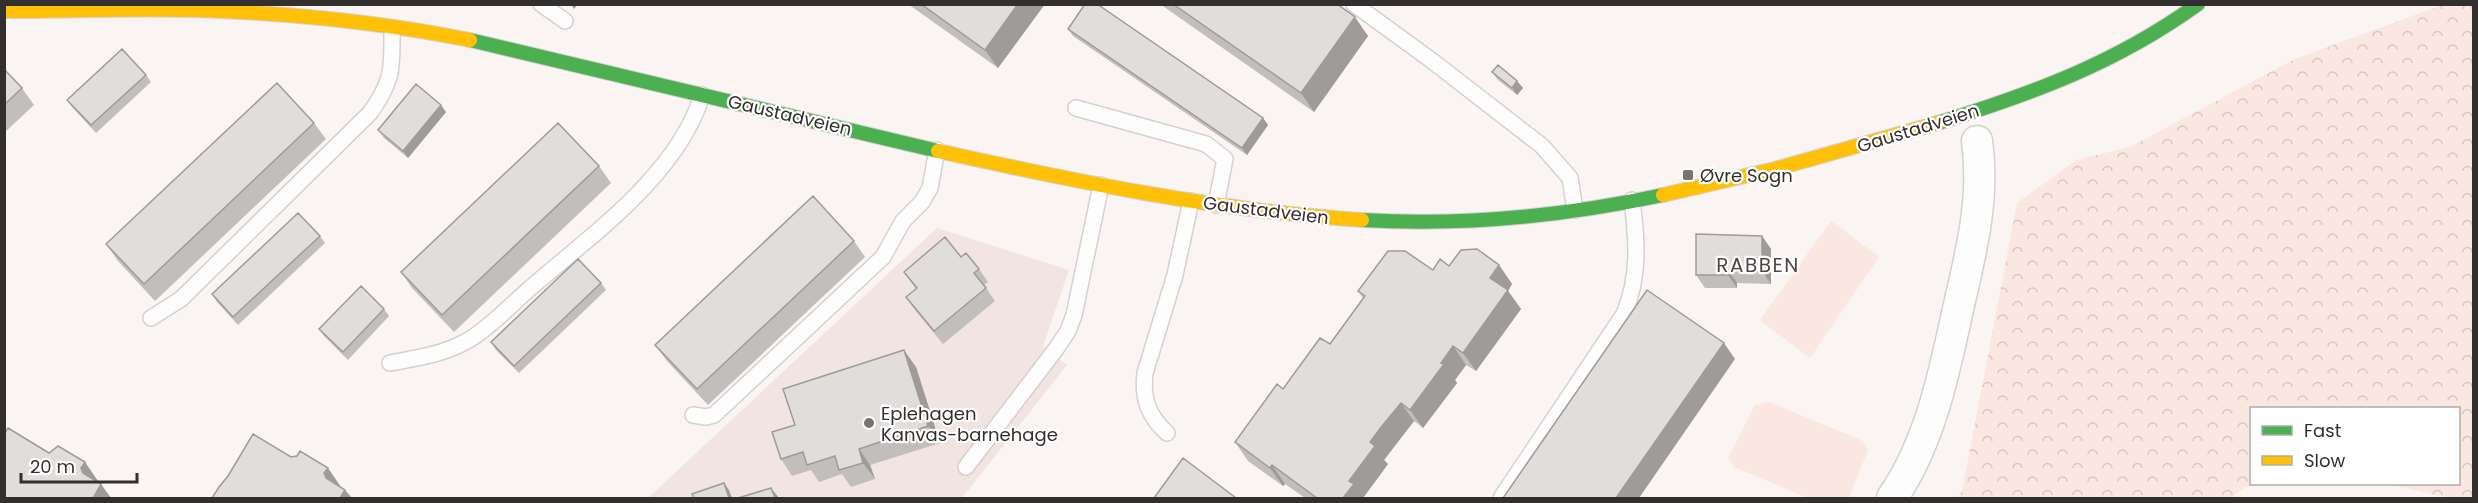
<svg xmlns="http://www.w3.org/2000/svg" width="2478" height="503" viewBox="0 0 2478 503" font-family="Poppins,sans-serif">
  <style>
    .built { fill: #f1e4e1 }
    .forest { fill: url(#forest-crowns) }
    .pitch { fill: #fbe7e1 }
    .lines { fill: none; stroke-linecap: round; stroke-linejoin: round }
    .lane-casing { stroke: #d6d1d0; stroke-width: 18 }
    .street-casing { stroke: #d6d1d0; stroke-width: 33 }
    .fast-casing { stroke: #d6d1d0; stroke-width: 16 }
    .slow-casing { stroke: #d6d1d0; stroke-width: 16 }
    .lane { stroke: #fefdfd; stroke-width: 15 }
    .street { stroke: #fefdfd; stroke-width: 30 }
    .fast { stroke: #4caf50; stroke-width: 14 }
    .slow { stroke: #ffc107; stroke-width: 14 }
    .wall { fill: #c2bebc }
    .shaded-wall { fill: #9e9b99 }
    .building { fill: #e1dddb; stroke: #9e9b99; stroke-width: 1.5 }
    .poi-dot { fill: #797473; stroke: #fff; stroke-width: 2 }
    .labels { text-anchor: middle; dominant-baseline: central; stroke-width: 4.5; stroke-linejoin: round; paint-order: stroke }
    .street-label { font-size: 18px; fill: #332f2e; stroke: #fff }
    .poi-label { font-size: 18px; fill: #332f2e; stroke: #fff; text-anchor: start }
    .neighbourhood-label { font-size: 20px; letter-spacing: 1.5px; fill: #4f4745; stroke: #fff }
  </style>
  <defs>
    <pattern id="forest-crowns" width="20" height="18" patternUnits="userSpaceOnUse" patternTransform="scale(1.5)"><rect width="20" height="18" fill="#fbe7e1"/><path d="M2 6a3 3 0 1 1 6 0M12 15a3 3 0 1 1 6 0" fill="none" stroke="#d8c6c1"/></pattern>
  </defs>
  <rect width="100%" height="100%" fill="#faf4f2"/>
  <!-- built -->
  <path class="built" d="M937,228L1069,270L1043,346L1067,365L962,498H648Z"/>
  <!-- forest -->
  <path class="forest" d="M2442,5H2473V498H2450L2386,484H2458V408H2252V484H2285L2245,487L2231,498H1957L1962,491L2017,203L2076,160L2130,147L2295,59Z"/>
  <!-- pitch -->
  <path class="pitch" d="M1831,221L1879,257L1810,358L1760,320Z
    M1769,402L1863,441L1868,450L1849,498H1808L1734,467L1728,458L1755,405Z"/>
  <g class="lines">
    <defs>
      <path id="lane" d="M541,4L565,21
        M1354,4L1431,60L1542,146L1570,178L1575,210
        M1076,108L1206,144L1225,159L1216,205
        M151,318L181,299L370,113C394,80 392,67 392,28
        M390,363C416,358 441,355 465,342C485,332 511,305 528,290C590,236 678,175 702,95
        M693,415L706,417L714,415L883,257L903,221L922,202L930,188L937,150
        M1167,433C1148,416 1142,398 1145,373L1175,275L1191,201
        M966,467L1056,349L1068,331L1074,315L1101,185
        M1501,498L1624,314C1640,276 1637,240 1632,200"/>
      <path id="street" d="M1892,498C1930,443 1944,374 1958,309C1971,253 1985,199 1977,141"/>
      <path id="fast" d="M470,40L938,151
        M1938,123C2034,93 2116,63 2198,4
        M1362,220C1463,226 1565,216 1663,195"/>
      <path id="slow" d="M4,11C68,11 132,8 197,10C287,13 381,22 470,40
        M938,151C1078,182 1219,211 1362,220
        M1663,195L1775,169L1938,123"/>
    </defs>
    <!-- lane casing -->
    <use href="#lane" class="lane-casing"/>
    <!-- street casing -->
    <use href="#street" class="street-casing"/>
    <!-- fast casing -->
    <use href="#fast" class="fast-casing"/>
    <!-- slow casing -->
    <use href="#slow" class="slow-casing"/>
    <!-- lane -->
    <use href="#lane" class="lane"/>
    <!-- street -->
    <use href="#street" class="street"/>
    <!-- fast -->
    <use href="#fast" class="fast"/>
    <!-- slow -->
    <use href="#slow" class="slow"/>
  </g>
  <!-- wall -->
  <path class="wall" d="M908,4H1045L998,68Z
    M1160,4H1337L1368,36L1314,112Z
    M1068,29L1263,118L1268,125L1247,155L1073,36Z
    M4,69L22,88L34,105L4,133Z
    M1492,72L1517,81L1523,88L1517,95L1497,79Z
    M146,75L151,82L96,133L72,107L67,100Z
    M446,112L408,158L384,138L378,130Z
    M314,123L326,139L155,301L118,261L106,244Z
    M599,166L611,183L454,332L412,288L401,272Z
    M320,236L325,243L238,325L217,302L212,294Z
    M1762,236L1771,249V284L1737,283V288H1705L1696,275Z
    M854,241L865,257L708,405L667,361L655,345Z
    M961,257L979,269L988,282L984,285L995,301L943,344L915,310L906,297L916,289L904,272Z
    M1499,265L1512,284L1508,291L1521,309L1476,371L1466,365L1455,380L1457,383L1423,428L1414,421L1384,460L1388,464L1363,498H1364H1305L1285,484L1283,486L1248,461L1235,442L1283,389L1330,344L1363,298L1358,291L1449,266Z
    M601,283L606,290L519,373L496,350L491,342Z
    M384,309L389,316L348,360L324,336L319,329Z
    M916,367L940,443L870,465L875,479L851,487L842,474L819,482L811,470L792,476L781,459L795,425Z"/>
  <!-- shaded-wall -->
  <path class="shaded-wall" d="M571,4H578L574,9Z
    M1018,4H1045L998,68L985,50Z
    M1355,17L1368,36L1314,112L1301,93Z
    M1517,81L1523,88L1517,95L1512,88Z
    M441,105L446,112L408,158L403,151Z
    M1263,118L1268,125L1247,155L1242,148Z
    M1762,236L1771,249V284L1762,271Z
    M1499,265L1512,284L1508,291L1521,309L1476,371L1463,353L1490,278Z
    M1728,270L1737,283V288L1728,275Z
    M1724,343L1735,359L1639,498H1616Z
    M1453,346L1466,365L1455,380L1457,383L1423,428L1410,410L1441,363Z
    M904,350L916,367L940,443L928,426Z
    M1401,403L1414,421L1384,460L1388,464L1363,498H1364H1343L1349,481L1370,442L1382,426Z
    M859,449L870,465L875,479L863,463Z
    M85,462L98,481L94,487L83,473L81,468Z
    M1272,465L1285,484L1283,486L1270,468Z
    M328,468L341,487L326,478L324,473Z
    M724,483L729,490L732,498H729Z
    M101,484L111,498H93Z
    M771,488L779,498H775Z
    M345,490L352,498H340Z"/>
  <!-- building -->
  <path class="building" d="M921,4H1018L985,50Z
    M1085,4H1097L1263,118L1242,148L1068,29Z
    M1173,4H1337L1355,17L1301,93Z
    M122,49L146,75L91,125L67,100Z
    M1498,65L1517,81L1512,88L1492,72Z
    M4,69L22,88L4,105Z
    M277,83L314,123L144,284L106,244Z
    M416,84L441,105L403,151L378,130Z
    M558,123L599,166L442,315L401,272Z
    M813,196L854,241L697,389L655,345Z
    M298,213L320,236L233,317L212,294Z
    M1696,234L1762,236V271L1728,270V275H1696Z
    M945,237L961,257L966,253L979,269L974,273L986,288L934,331L906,297L917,288L904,272Z
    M1477,249L1499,265L1490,278L1508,290L1463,353L1453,346L1441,363L1444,364L1410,410L1401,403L1382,426L1370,442L1375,446L1349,481L1354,484L1343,498H1317L1272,465L1270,468L1235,442L1277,384L1283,389L1320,338L1330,344L1365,296L1358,291L1388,251H1405L1433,270L1440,259L1449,266L1461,250Z
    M578,259L601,283L514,366L491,342Z
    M361,286L384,309L343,352L319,329Z
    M1647,290L1724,343L1616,498H1503Z
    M904,350L928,426L859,449L863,463L839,470L835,456L807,465L803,452L781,459L772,432L795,425L783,389Z
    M8,428L49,453L58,446L85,462L81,468L83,473L101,484L93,498H4V434Z
    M253,434L291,457L297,456L300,451L328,468L324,473L326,478L345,490L340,498H212L219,487L228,476Z
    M1183,458L1236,498H1154Z
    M724,483L729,498H694L692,494Z
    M771,488L775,498H738Z"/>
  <!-- markers -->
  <g class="poi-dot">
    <rect x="1682" y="169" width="12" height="12" rx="3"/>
    <circle cx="869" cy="423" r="6"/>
  </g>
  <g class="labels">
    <!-- street labels -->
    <g class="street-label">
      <text transform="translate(790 115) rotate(13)">Gaustadveien</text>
      <text transform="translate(1918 128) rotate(-17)">Gaustadveien</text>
      <text transform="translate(1266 210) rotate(7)">Gaustadveien</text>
    </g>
    <!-- poi labels -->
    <g class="poi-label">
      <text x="1700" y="175">Øvre Sogn</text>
      <text x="881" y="413">Eplehagen<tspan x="881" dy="21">Kanvas-barnehage</tspan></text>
    </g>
    <!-- neighbourhood labels -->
    <g class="neighbourhood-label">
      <text x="1758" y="265">RABBEN</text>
    </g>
  </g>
  <!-- border -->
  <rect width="2478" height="503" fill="none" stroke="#332f2e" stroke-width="12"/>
  <!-- legend -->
  <rect x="2250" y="407" width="210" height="78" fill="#ffffff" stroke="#adacab" stroke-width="1.5"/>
  <rect x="2262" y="426" width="30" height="9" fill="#4caf50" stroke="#adacab" stroke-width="1.5"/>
  <text x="2304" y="437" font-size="18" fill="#332f2e">Fast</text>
  <rect x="2262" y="456" width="30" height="9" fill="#ffc107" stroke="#adacab" stroke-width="1.5"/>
  <text x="2304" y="467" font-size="18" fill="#332f2e">Slow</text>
  <!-- scale -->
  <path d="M21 473v9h116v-9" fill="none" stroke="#332f2e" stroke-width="3"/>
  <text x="30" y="473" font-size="18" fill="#332f2e" stroke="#ffffff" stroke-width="4.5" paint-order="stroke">20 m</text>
</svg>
